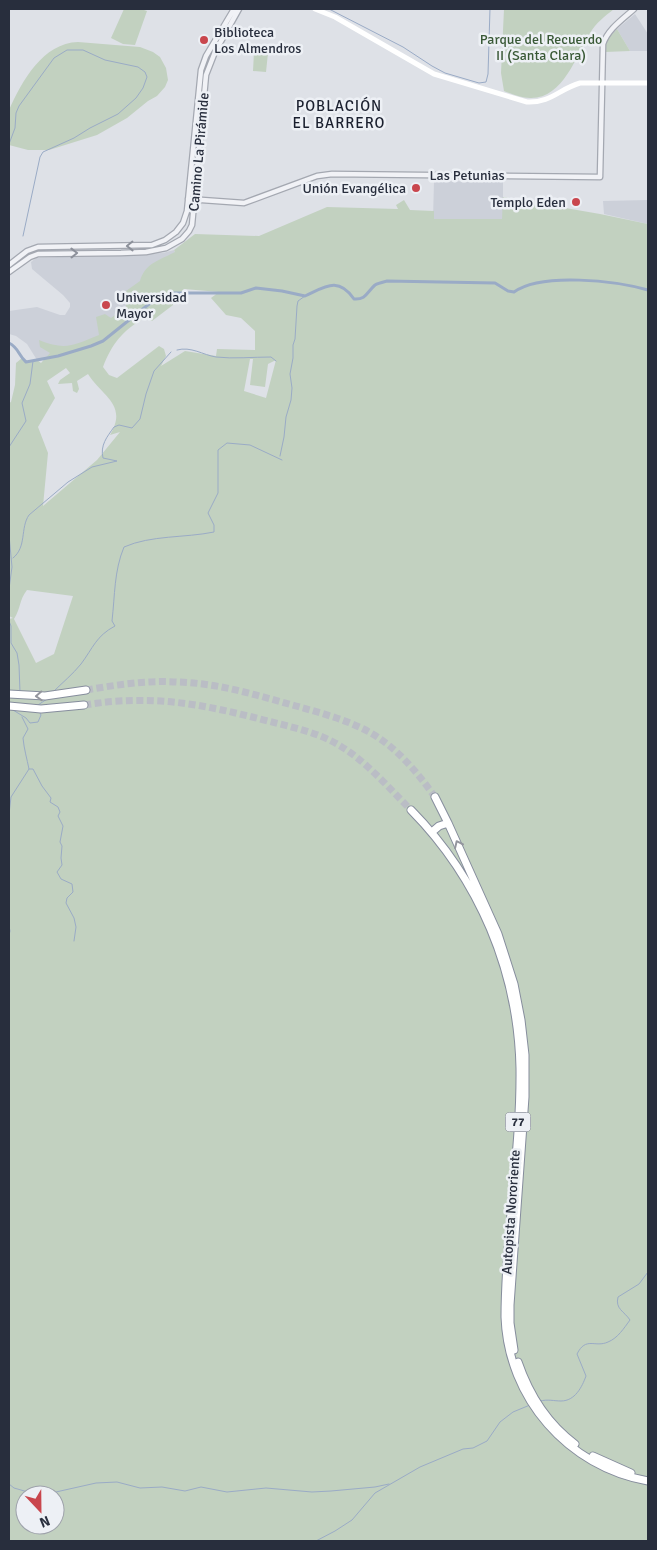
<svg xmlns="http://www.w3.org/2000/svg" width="657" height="1550" viewBox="0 0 657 1550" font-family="Signika,sans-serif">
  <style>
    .built { fill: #ccd0d9 }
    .green { fill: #c2d1c0; fill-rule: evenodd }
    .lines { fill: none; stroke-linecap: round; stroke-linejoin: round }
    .stream { stroke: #9aabc6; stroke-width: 1 }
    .canal { stroke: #9aabc6; stroke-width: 3 }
    .motorway-tunnel { stroke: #babdc5; stroke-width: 7; stroke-dasharray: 7 3.5; stroke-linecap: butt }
    .tertiary-casing { stroke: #a4a8b1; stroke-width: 7 }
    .motorway-casing { stroke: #868d9d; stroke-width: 9 }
    .tertiary { stroke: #f1f2f6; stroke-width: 4.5 }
    .secondary { stroke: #fff; stroke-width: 5 }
    .motorway { stroke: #fff; stroke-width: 7 }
    .oneway { stroke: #8c909a }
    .oneway2 { stroke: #94969e }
    .poi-dot { fill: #c9464d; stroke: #edf0f5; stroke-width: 2 }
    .labels { text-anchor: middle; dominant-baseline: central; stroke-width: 5; stroke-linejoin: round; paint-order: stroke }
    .shield { fill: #edf0f5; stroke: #636874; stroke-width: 1 }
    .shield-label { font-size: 12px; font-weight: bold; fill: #282e3d }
    .poi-label { font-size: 14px; fill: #282e3d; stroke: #edf0f5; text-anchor: start }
    .park-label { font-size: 14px; fill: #395936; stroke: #edf0f5 }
    .street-label { font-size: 14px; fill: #282e3d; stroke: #edf0f5 }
    .neighbourhood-label { font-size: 15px; letter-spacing: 1px; fill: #1a1f2e; stroke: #edf0f5 }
  </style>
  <rect width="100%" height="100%" fill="#dee1e7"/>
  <!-- built -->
  <path class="built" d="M635,14L648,34V51H630L617,29Z
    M434,181L503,182V219H433Z
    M648,200V224L604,214L603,201Z
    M174,250L179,260L90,346L37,360L27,344L16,336L9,334V311L37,307L60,315H65L70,307V303L63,295L32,269L31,262L36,258L163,253Z"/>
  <!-- green -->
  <path class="green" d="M124,9H141L147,11L135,45L123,44L111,38Z
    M504,9H614C605,16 596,23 590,33C576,56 563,99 530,98C521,98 512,94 504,91L501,73Z
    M617,29L630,51L605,52L606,41Z
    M78,42L140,47L153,52L160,57L166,68L168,80L165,87L157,96L148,101L127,118L97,135L49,150H28L9,145C9,137 6,116 9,110C22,81 43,43 78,42Z
    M254,52L268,53L266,72L253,71Z
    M503,197L600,214L648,224V1541H9V619L13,618L9,616V403L11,402L15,385L16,363L22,358L27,362L37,360L41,363L50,353L40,347L39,340C66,351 74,345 99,335L96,317L105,314L111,318L126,307V291L140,281C145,263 160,260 175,252L174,250L195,234L259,236L327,207L398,209L396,205L404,200L410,210L434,211V219H502ZM184,289L219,292L211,298L226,315L241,318L255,331V350L217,349L216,356L185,351L161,366L166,356L164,349L159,346L117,378L109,375L103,367C112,344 122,331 144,318L152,321L173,305V300ZM250,359H253L250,385L265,387L268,364L276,360L266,398L244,391ZM66,368L70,373L60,380L58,384L72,383L73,391L77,393L79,389L77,381L88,374C103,397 128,405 110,435L120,432L97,460L43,506L48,453L38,427L55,398L47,381ZM27,590L73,596L54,654L36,663L14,619C21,608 19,600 27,590ZM25,1495H55V1525H25Z"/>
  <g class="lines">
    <!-- stream -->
    <path class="stream" d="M329,9L403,47L432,66L445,73L479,83L486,82L488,74L490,9
      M9,144L15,128L16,113L19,106L54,58L67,50H83L105,60L138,67L145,72L147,77L143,88L136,98L118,114L90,128L74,138L43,152L40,157L23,236
      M177,350C191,346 203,355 216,357C233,359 253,357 271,357L276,361
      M9,447L26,421L22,403L30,384L33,361
      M280,456L284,437L286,417L291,400L292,388L290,374L293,358V345L295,339L297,306L298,301L305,296
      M9,535L12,567L9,589
      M13,558C27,547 20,528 29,515L68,482L92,467L117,461L103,458C100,445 107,437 114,427L119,425L132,428L140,419L146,394L154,371L171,352
      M9,621L11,626V643L17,653L19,665L20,692
      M53,692C62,683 73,674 81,664C93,648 96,636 115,626L112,621C115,595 114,571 124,547C151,535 185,538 214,532V525L208,513L218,493V450L227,443L250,445L282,460
      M38,705L47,699
      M13,710L26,718L30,723L38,722L41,715L39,711
      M29,769H33L42,786L51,798L50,802L58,807L60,812L58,816L63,826L60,842L62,846L61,858L62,865L57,872L61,879L72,884L73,892L67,898L66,903L74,918L76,927L74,941
      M9,814L11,797L29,769C27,759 24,749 23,738L28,729L22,717
      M9,926L10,931L9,935
      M540,1401C548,1399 554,1401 561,1401C575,1401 582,1387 586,1376L577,1354C586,1336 595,1348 608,1342C618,1338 624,1328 630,1320C624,1311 615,1309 618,1297L639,1284L648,1272
      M9,1484L14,1488L28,1492L47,1494L96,1483L117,1482L140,1488L162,1487L185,1491L201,1487L227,1492L266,1488L312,1492L331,1491L375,1487L389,1484
      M316,1541L335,1531L352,1520L375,1493L420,1467L463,1449L473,1448L487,1441L500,1422L513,1412L530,1405"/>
    <!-- canal -->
    <path class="canal" d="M9,343C19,348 18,355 26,362L58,356L91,346L103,341L154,300L174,293H241L256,288L282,291L305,296C325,287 338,276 354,299C366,300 367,292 375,285C378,283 383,282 387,281L495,283L508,291L514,292C542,272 616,281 648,290"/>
    <!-- motorway-tunnel -->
    <path class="motorway-tunnel" d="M86,690C116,685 146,680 177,682C218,683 256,695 296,706C321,713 348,720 371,733C397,748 417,772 435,797
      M84,705C153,694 202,704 268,721C291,727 316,732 337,744C365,760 388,787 411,810"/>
    <defs>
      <path id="tertiary" d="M188,199L244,203L317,176L332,174L600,177L603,44C608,29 623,19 634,9
        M9,265L27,251L38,247L152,245L165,240L176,232L183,223L187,211L201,70L206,56L234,9
        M9,272L30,257L38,254L121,253L146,252L166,248L182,239L189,231L192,225L206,75L215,52L239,9"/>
      <path id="motorway" d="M9,694L45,696L86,690
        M9,706L41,709L84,705
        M435,797L448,823L498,934L514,984L521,1020L525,1055V1097L510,1305V1323L514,1350
        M411,810C479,879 518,971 520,1068C521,1151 505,1234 505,1317C508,1398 568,1467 648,1481
        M432,832L439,826L448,823
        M518,1362C529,1394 548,1424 575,1444
        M593,1456L631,1473"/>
    </defs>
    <!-- tertiary casing -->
    <use href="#tertiary" class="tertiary-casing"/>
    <!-- motorway casing -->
    <use href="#motorway" class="motorway-casing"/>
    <!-- tertiary -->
    <use href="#tertiary" class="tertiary"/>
    <!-- secondary -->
    <path class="secondary" d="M315,9L335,17L434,74L527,102C551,103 559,89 580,83H648"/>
    <!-- motorway -->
    <use href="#motorway" class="motorway"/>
  </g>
  <!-- one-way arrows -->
  <defs><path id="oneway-chevron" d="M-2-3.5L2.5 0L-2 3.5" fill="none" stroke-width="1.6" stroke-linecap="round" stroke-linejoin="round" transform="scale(1.25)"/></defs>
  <g class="oneway">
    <use href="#oneway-chevron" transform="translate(130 246) rotate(179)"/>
    <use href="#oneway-chevron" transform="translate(74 253) rotate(-1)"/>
  </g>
  <g class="oneway2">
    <use href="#oneway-chevron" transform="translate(39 696) rotate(177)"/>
    <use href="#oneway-chevron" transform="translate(458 844) rotate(-115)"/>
  </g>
  <!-- markers -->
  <g class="poi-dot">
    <circle cx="204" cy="40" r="5"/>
    <circle cx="416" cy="188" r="5"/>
    <circle cx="576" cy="202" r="5"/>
    <circle cx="106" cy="305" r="5"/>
  </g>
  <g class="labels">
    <!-- shield labels -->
    <rect class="shield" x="505.5" y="1112.5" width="25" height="19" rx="4"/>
    <g class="shield-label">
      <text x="518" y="1122">77</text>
    </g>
    <!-- poi labels -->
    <g class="poi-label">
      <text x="214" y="32">Biblioteca<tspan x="214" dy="16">Los Almendros</tspan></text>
      <text x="406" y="188" text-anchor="end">Unión Evangélica</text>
      <text x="566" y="202" text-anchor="end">Templo Eden</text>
      <text x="116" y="297">Universidad<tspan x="116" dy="16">Mayor</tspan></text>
    </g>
    <!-- park labels -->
    <g class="park-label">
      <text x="541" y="39">Parque del Recuerdo<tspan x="541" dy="16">II (Santa Clara)</tspan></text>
    </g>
    <!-- street labels -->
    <g class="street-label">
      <text transform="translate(199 152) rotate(-85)">Camino La Pirámide</text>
      <text x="467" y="175">Las Petunias</text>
      <text transform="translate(511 1212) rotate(-86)">Autopista Nororiente</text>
    </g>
    <!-- neighbourhood labels -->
    <g class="neighbourhood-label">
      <text x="339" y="106">POBLACIÓN<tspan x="339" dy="17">EL BARRERO</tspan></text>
    </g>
  </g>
  <!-- border -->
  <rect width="657" height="1550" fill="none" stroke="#282e3d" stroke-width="20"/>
  <!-- north arrow -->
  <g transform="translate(40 1510) rotate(158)"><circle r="24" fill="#edf0f5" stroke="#9ea2ab"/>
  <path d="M0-4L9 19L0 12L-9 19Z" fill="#c9464d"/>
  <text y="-8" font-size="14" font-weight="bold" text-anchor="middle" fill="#282e3d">N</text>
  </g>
</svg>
